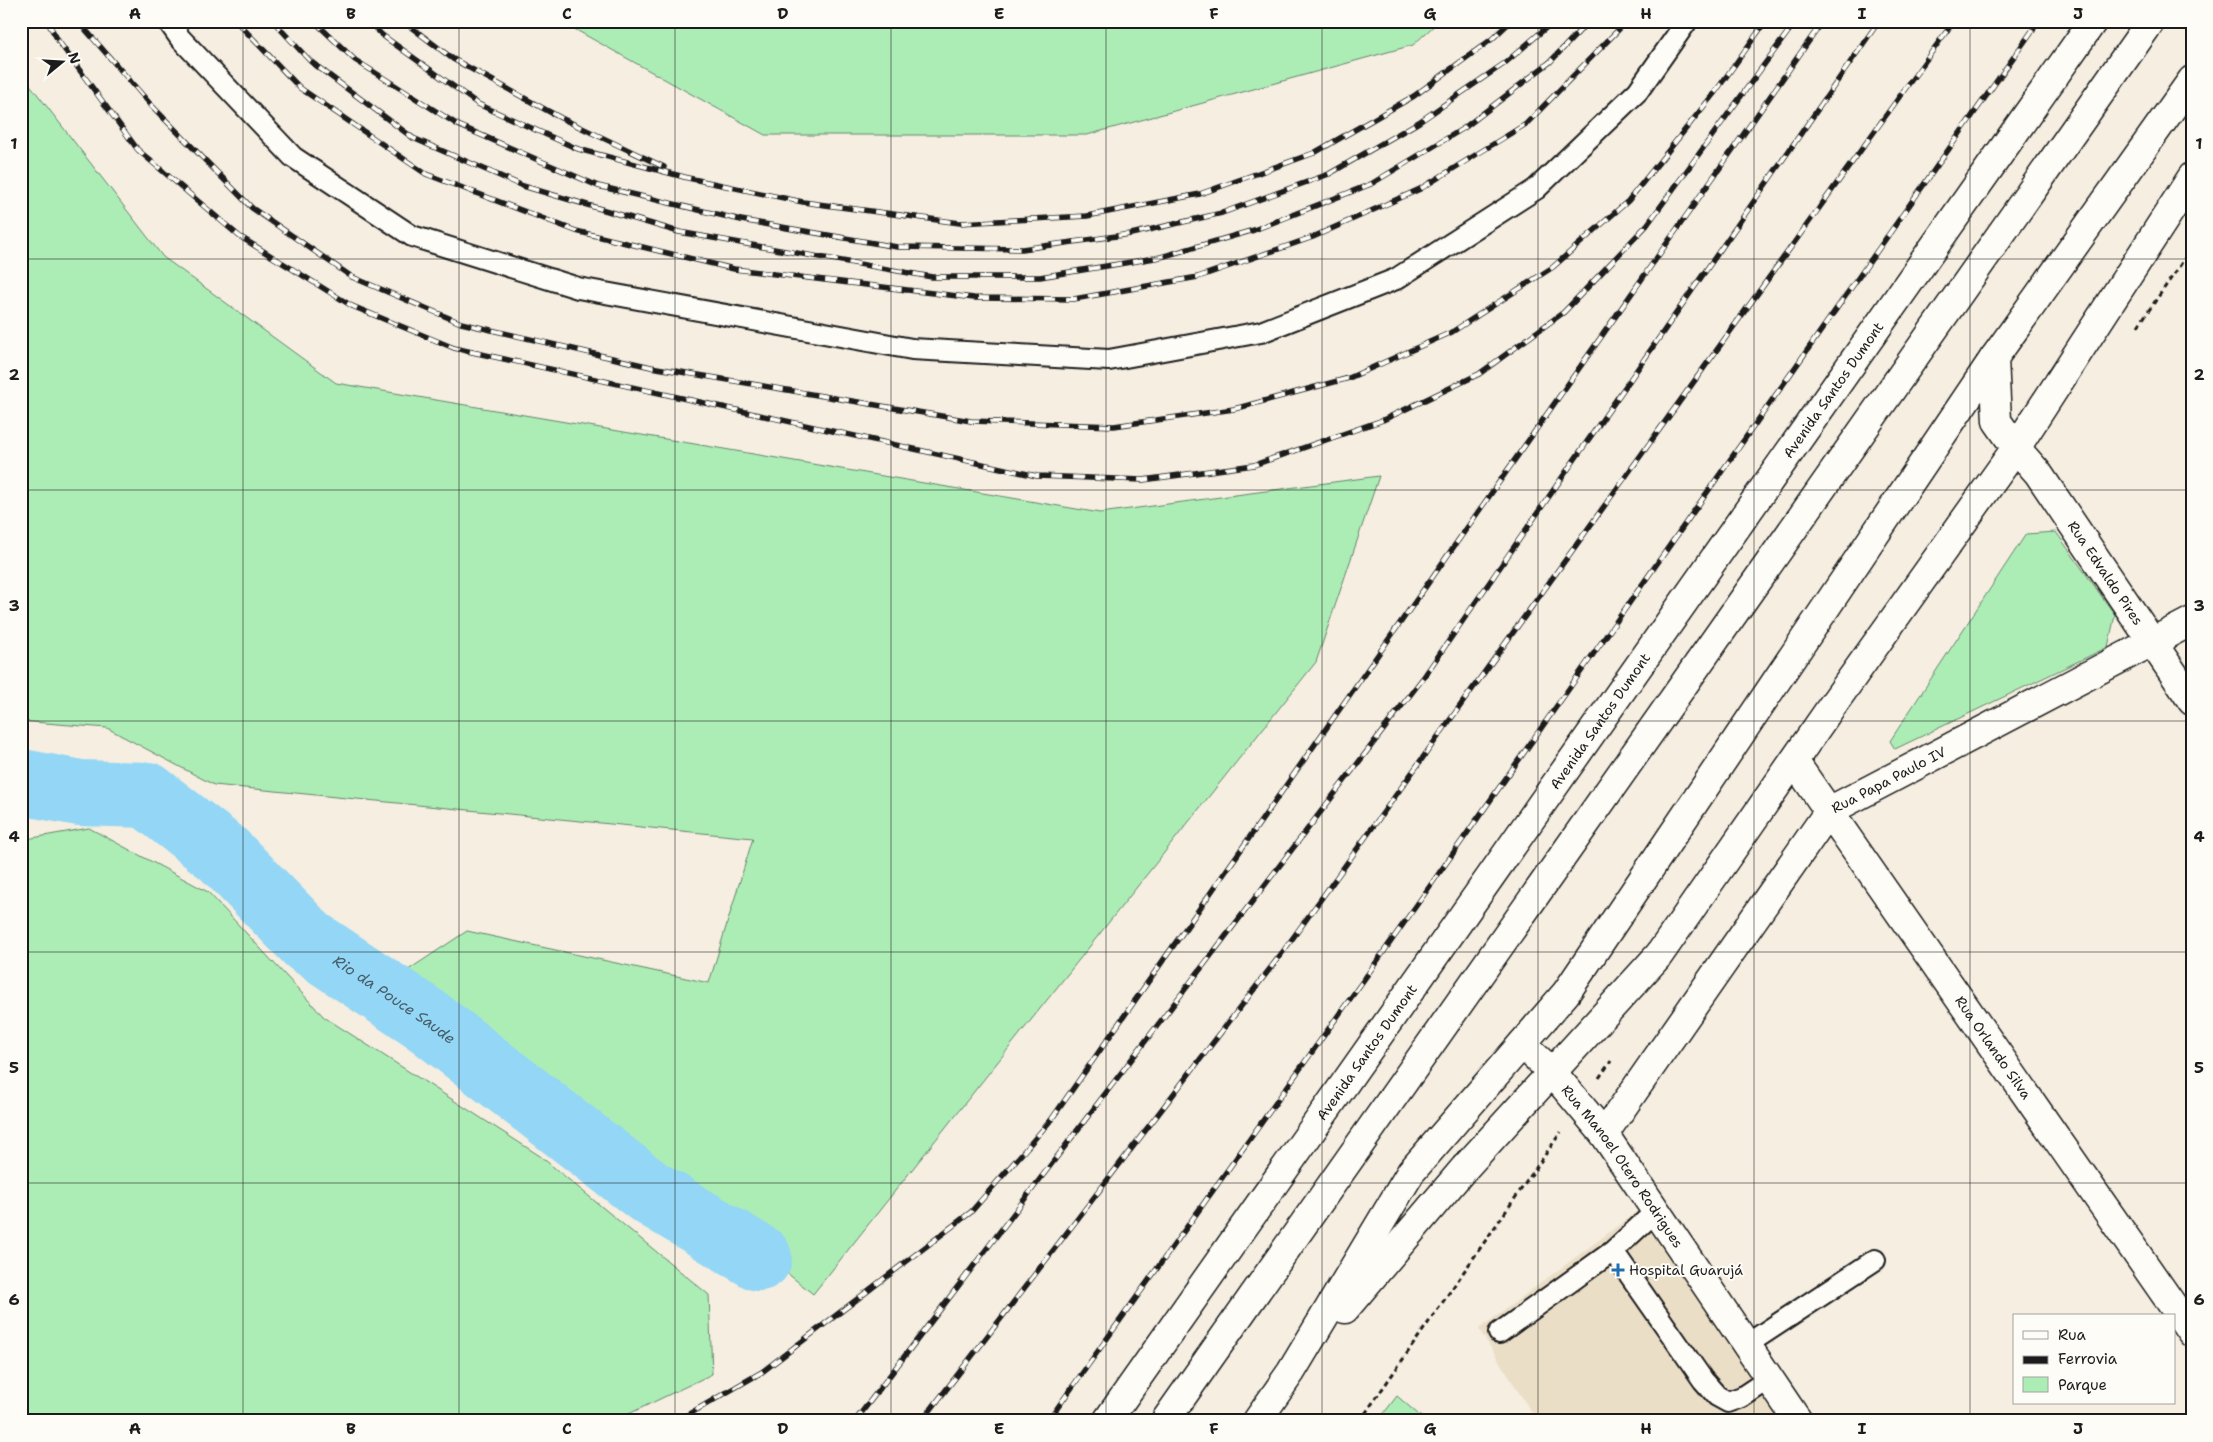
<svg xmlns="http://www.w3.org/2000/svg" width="2213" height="1442" viewBox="0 0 2213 1442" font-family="'Shantell Sans',sans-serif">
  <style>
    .built { fill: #ebdec6 }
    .green { fill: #acedb6; stroke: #648469 }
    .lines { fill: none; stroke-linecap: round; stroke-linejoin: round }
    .river { stroke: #93d6f5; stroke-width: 66 }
    .lane-casing { stroke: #1c1c1c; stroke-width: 24 }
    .street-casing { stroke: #1c1c1c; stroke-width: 31 }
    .secondary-casing { stroke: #1c1c1c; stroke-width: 31 }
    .path { stroke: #1c1c1c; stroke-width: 3; stroke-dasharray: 5 4; stroke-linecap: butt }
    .lane { stroke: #fdfcf7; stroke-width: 20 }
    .street { stroke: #fdfcf7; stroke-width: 28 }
    .secondary { stroke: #fdfcf7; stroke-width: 28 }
    .rail-casing { stroke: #1c1c1c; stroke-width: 5.5 }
    .rail { stroke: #fdfcf7; stroke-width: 4; stroke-dasharray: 11; stroke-linecap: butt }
    .grid { fill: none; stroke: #1c1c1c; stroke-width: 1; stroke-opacity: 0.55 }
    .poi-dot { fill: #1f6fb2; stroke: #fdfcf7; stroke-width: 2 }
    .labels { text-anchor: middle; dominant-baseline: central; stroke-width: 4; stroke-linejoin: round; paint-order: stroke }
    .street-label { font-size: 14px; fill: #1c1c1c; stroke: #fdfcf7 }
    .poi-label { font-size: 14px; fill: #1c1c1c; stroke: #fdfcf7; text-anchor: start }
    .water-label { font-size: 15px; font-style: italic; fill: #465d68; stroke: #fdfcf7 }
    .neatline { fill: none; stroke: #1c1c1c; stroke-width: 2 }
    .grid-label { font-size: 16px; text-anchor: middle; font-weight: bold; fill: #1c1c1c }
  </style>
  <rect width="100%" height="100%" fill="#f5eee1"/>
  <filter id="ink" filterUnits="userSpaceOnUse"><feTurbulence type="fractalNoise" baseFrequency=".02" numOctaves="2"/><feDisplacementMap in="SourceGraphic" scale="10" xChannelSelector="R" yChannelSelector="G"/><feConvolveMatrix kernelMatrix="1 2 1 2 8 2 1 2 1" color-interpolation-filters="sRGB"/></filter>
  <g filter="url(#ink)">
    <!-- built -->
    <path class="built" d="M1638,1211L1781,1421H1537L1479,1329Z"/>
    <!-- green -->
    <path class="green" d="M560,21H1439L1413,45L1087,135H765Z
      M21,73L163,257L336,383L1100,513L1379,476L1316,662L813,1294L714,1214L399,976L467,931L709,983L753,838L214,785L107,728L21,721Z
      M2056,532L2115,615L2108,647L1895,749L1890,741L2026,534Z
      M89,828L208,892L324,1017L540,1156L709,1295L712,1374L614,1421H21V840Z
      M1397,1396L1426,1421H1378Z"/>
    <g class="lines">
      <!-- river -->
      <path class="river" id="s1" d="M21,782L80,793L147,795L223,854L308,941L429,1022L649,1192L759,1258"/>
      <defs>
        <path id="lane" d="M168,21L180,38L293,157L412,236L578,288L912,349L1109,360L1261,332L1396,279L1536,189L1638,91L1687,21
          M1656,1211L1613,1251L1703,1380L1717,1396L1728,1402L1742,1397L1769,1379
          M1499,1333L1613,1251
          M1746,1345L1875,1260"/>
        <g id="street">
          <path id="s2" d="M2016,448L2038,473L2192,701"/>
          <path id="s3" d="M1794,761L2192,1333"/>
          <path id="s4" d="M1522,1044L1552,1072L1604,1134L1798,1421"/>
          <path id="s5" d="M1604,1134L1829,811L2192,621"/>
        </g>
        <g id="secondary">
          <path d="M1994,358L1997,421L2016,448"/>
          <path d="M1345,1309L1462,1171L1659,955L1834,703L2016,448L2192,177"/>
          <path id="s6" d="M1107,1421L2093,21"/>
          <path d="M1165,1421L2151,21"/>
          <path d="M1257,1421L1291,1372L1411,1172L1566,993L1994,358L2192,80"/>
        </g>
      </defs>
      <!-- lane casing -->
      <use href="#lane" class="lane-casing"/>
      <!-- street casing -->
      <use href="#street" class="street-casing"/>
      <!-- secondary casing -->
      <use href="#secondary" class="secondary-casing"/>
      <!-- path -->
      <path class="path" d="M2138,326L2192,248
        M1599,1078L1611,1061
        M1360,1421L1561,1132"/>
      <!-- lane -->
      <use href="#lane" class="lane"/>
      <!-- street -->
      <use href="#street" class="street"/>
      <!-- secondary -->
      <use href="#secondary" class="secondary"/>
      <defs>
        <path id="rail" d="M47,21L59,42L138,150L239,236L352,306L454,348L1037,476L1143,480L1254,465L1383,420L1479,374L1564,312L1647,225L1796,21
          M78,21L151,105L252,208L352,277L461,323L651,367L971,421L1114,426L1234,409L1349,378L1452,332L1553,267L1628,201L1716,91L1766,21
          M236,21L300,88L426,174L576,231L734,269L974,298L1074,299L1198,277L1313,237L1420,189L1526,124L1627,21
          M273,21L310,61L413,138L523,186L679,232L932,277H1040L1161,257L1254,230L1371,184L1464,128L1550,62L1589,21
          M314,21L355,60L458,125L598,186L741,220L897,247L1022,249L1131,234L1222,213L1329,174L1419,122L1505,63L1554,21
          M369,21L382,35L478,104L578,149L688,178L803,202L960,223L1087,216L1200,194L1314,153L1414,96L1492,39L1511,21
          M403,21L453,59L561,118L664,167
          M677,1421L762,1372L971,1212L1051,1120L1823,21
          M855,1421L1423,678L1879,21
          M922,1421L1282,953L1954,21
          M1048,1421L1380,957L2039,21"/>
      </defs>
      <!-- rail casing -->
      <use href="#rail" class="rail-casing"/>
      <!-- rail -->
      <use href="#rail" class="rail"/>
    </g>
  </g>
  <!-- grid -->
  <path class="grid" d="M243,21V1421M459,21V1421M675,21V1421M891,21V1421M1106,21V1421M1322,21V1421M1538,21V1421M1754,21V1421M1970,21V1421M21,259H2192M21,490H2192M21,721H2192M21,952H2192M21,1183H2192"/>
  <!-- markers -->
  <path class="poi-dot" d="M1615.5 1262.5h5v5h5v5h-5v5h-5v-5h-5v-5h5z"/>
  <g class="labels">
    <!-- street labels -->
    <g class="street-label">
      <text stroke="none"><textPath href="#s6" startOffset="1261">Avenida Santos Dumont</textPath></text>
      <text stroke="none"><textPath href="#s2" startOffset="154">Rua Edvaldo Pires</textPath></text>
      <text stroke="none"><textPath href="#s6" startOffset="856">Avenida Santos Dumont</textPath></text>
      <text stroke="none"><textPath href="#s5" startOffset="461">Rua Papa Paulo IV</textPath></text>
      <text stroke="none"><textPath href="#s3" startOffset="349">Rua Orlando Silva</textPath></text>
      <text stroke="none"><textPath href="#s6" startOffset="451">Avenida Santos Dumont</textPath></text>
      <text stroke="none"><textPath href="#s4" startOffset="159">Rua Manoel Otero Rodrigues</textPath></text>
    </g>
    <!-- poi labels -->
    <g class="poi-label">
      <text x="1629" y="1270">Hospital Guarujá</text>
    </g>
    <!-- water labels -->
    <g class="water-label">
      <text stroke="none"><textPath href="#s1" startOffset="449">Rio da Pouce Saude</textPath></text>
    </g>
  </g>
  <!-- margin -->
  <rect width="2213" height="1442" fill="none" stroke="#fdfcf7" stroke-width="55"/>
  <!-- legend -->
  <rect x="2013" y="1314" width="162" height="90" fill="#fdfcf7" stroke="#a3a29f"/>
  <rect x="2023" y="1331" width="25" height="8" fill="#fdfcf7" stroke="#a3a29f"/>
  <text x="2058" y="1340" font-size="15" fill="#1c1c1c">Rua</text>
  <rect x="2023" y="1356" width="25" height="8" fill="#1c1c1c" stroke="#a3a29f"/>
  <text x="2058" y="1364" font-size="15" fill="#1c1c1c">Ferrovia</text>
  <rect x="2023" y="1377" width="25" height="15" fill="#acedb6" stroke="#a3a29f"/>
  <text x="2058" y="1390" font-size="15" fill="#1c1c1c">Parque</text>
  <!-- north arrow -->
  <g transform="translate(62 62) rotate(72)" stroke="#fdfcf7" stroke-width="4" paint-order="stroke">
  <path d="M0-4L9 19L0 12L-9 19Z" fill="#1c1c1c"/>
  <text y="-8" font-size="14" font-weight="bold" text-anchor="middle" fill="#1c1c1c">N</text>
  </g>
  <rect x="28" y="28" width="2158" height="1386" class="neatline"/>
  <g class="grid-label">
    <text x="135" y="19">A</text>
    <text x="351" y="19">B</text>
    <text x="567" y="19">C</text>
    <text x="783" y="19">D</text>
    <text x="999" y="19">E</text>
    <text x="1214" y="19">F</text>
    <text x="1430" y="19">G</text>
    <text x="1646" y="19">H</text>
    <text x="1862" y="19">I</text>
    <text x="2078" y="19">J</text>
    <text x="14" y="149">1</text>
    <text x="2199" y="149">1</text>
    <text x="14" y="380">2</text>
    <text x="2199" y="380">2</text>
    <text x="14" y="611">3</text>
    <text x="2199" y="611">3</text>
    <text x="14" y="842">4</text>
    <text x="2199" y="842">4</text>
    <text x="14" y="1073">5</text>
    <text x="2199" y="1073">5</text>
    <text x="14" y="1305">6</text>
    <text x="2199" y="1305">6</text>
    <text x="135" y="1434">A</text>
    <text x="351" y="1434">B</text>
    <text x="567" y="1434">C</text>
    <text x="783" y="1434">D</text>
    <text x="999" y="1434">E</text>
    <text x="1214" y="1434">F</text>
    <text x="1430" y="1434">G</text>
    <text x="1646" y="1434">H</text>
    <text x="1862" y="1434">I</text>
    <text x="2078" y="1434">J</text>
  </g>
</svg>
